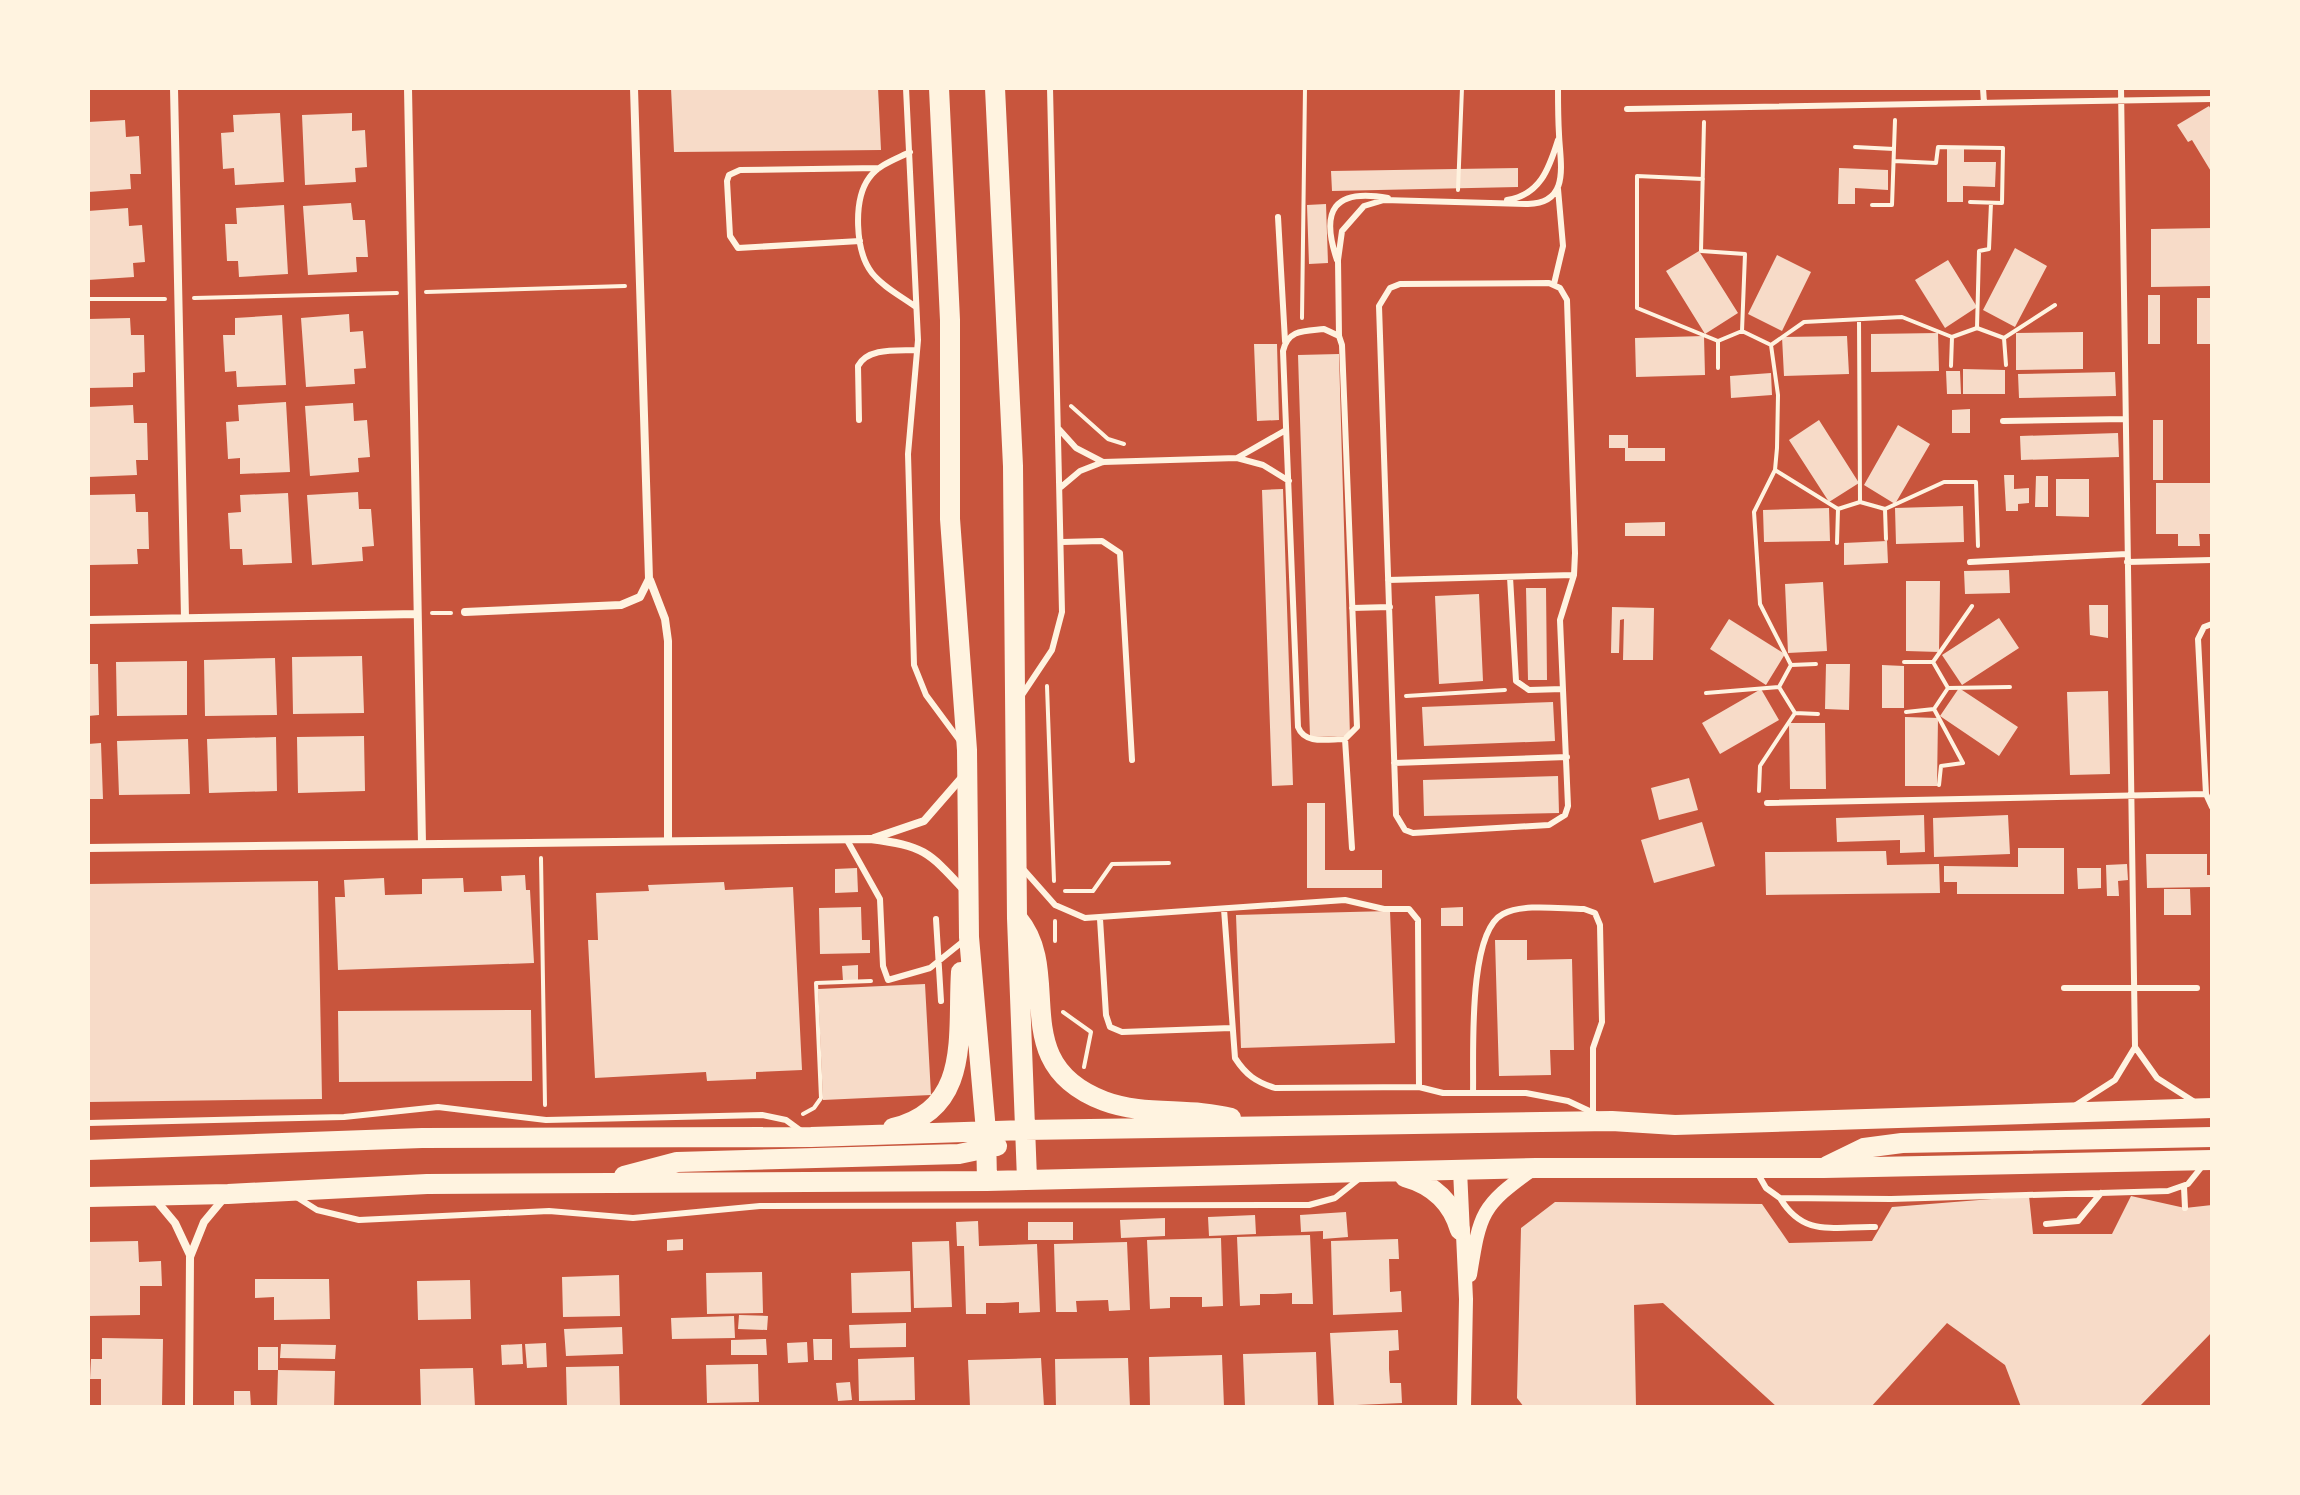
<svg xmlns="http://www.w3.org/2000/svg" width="2300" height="1495" viewBox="0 0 2300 1495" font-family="Montserrat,sans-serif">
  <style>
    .building { fill: #f7dbc8 }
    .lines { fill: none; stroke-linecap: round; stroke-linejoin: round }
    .path { stroke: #fff3e0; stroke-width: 4 }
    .service { stroke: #fff3e0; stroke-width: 6 }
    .minor { stroke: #fff3e0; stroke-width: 8 }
    .tertiary { stroke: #fff3e0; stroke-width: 14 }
    .primary { stroke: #fff3e0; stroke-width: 20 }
  </style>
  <rect width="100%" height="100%" fill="#c8553d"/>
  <!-- building -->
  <path class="building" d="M671,88H878L881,150L674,152Z
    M2209,106L2212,111V173L2192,140L2188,142L2177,125Z
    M280,113L284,182L235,185L234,168L223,169L221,133L234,132L233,115Z
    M352,113V131L365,130L367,167L355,168L356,182L305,185L302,115Z
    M125,120L126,137L139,136L141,174H130L131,189L88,192V122Z
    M1947,148L1964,149V162H1996L1995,187L1963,186V202H1947Z
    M1518,168V187L1332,191L1331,171Z
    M1839,168L1888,170V190L1855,188V204H1838Z
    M351,203L353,220H365L368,257H356L357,272L308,275L303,206Z
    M1326,204L1328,263L1309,264L1307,205Z
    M284,205L288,274L239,277L238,261H227L225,224H237L236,208Z
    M128,208L129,226L142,225L145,262L133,263L134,277L88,280V211Z
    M2212,228V286L2151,287V229Z
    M2015,248L2047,266L2015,327L1983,310Z
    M1699,251L1738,313L1705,334L1666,271Z
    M1777,255L1811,272L1782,331L1748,314Z
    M1948,260L1977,307L1945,328L1915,280Z
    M2148,295H2160V344H2148Z
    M2197,298H2212L2210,344H2197Z
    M349,314L350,332L363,331L366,368L354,369L355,384L306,387L301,318Z
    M282,315L286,385L237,387L236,371L225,372L223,335H235V318Z
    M130,318L131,335H144L145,372L133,373V387L88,388V319Z
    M2083,332V369L2016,370V333Z
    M1938,333L1939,371L1871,372V334Z
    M1704,336L1705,375L1636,377L1635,338Z
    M1847,336L1849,374L1784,376L1782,337Z
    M1254,344H1277L1279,420L1257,421Z
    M1339,354L1350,736L1310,737L1298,355Z
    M1963,369L2005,370V394H1963Z
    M1946,371H1960L1961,394H1947Z
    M2115,372L2116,396L2019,398L2018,374Z
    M1771,373L1772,395L1731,398L1730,376Z
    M286,402L290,472L240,474V458L228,459L226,422L239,421L238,405Z
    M353,403L354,421L367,420L370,457L358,458L359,472L310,476L305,406Z
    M133,405L134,423H147L148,460H136L137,475L88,477V407Z
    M1970,409V433H1952V410Z
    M1819,420L1859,483L1829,502L1789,440Z
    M2153,420H2163V480H2153Z
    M1898,425L1930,444L1895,504L1864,485Z
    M2118,433L2119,457L2021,460L2020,436Z
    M1609,435H1628V448H1665V461H1625V448H1609Z
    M2004,475H2014V489L2029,488V503L2018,504V511H2006Z
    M2036,476H2048V507H2035Z
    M2056,479H2089V517L2056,516Z
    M2156,483H2212V534H2199L2200,546H2178V534H2156Z
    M1283,489L1293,785L1272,786L1262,490Z
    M358,492L359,509H371L374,546L362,547L363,561L312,565L307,495Z
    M288,493L292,563L243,565L242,549H230L228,513L241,512L240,495Z
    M135,494L136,512H148L149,549H137L138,564L89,565L88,495Z
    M1963,506L1964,542L1896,544L1895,508Z
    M1829,508L1830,541L1764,542L1763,510Z
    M1665,522V536H1625V523Z
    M1887,541L1888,563L1844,565V543Z
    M2009,570L2010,593L1965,594L1964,571Z
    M1906,581H1940L1939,652L1906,651Z
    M1823,582L1827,651L1788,653L1785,584Z
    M1526,588H1546L1547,680H1528Z
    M1479,594L1483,681L1439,684L1435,596Z
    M2089,605H2108V638L2090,635Z
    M1612,607L1654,608L1653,660H1623L1624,619L1620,620L1619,653H1611Z
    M1999,618L2019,648L1962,685L1942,655Z
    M1729,619L1785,654L1766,685L1710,649Z
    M362,656L364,713L293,714L292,657Z
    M275,658L277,715L205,716L204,660Z
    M187,661V715L117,716L116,662Z
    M88,664H98L99,715L88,716Z
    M1826,664H1850L1849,710L1825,709Z
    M1882,665L1904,666V708H1882Z
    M1959,688L2018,727L1999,756L1940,716Z
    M1761,689L1779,720L1720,754L1702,723Z
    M2108,691L2110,774L2070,775L2067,692Z
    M1553,702L1555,741L1424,746L1422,707Z
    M1905,717L1938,718L1937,786H1905Z
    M1789,723H1825L1826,789H1790Z
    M364,736L365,791L298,793L297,737Z
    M276,737L277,791L209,793L207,739Z
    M188,739L190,794L119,795L117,741Z
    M101,743L103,799H88V744Z
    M1558,776L1559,813L1424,816L1423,780Z
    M1689,778L1698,810L1659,820L1651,788Z
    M1307,803H1325V870H1382V888H1307Z
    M1924,815L1925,852L1900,853V840L1837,842L1836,818Z
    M2008,815L2010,854L1934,857L1933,818Z
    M1702,822L1715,866L1654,883L1641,840Z
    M2018,848H2064V894H1957V882H1944V866L2018,867Z
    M1886,851L1887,865L1939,864L1940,893L1766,895L1765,852Z
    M2146,854H2207V875H2212V887L2147,888Z
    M2127,864L2128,880L2118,881L2119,896H2107L2106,865Z
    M857,868L858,892L835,893V869Z
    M2077,868H2101V888L2078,889Z
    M525,875L526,890H530L534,963L338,970L335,897H345L344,880L384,878L385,895L422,894V879L463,878L464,892L502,891L501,876Z
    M318,881L322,1099L88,1102V884Z
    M724,882L725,890L793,887L802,1070L756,1072V1079L707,1081L706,1072L595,1078L588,940H598L596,893L649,891L648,885Z
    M2164,889H2190L2191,915H2164Z
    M861,907L862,940H870V953L820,954L819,908Z
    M1463,907V926H1441V908Z
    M1390,911L1395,1043L1241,1048L1236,915Z
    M1495,940H1527V960L1572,959L1574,1050H1550L1551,1075L1499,1076Z
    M858,965V980L843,981L842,966Z
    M925,984L931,1095L823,1100L818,989Z
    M531,1010L532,1081L339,1082L338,1011Z
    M2029,1196L2033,1234H2112L2131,1196L2185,1208L2212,1205V1332L2139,1407H2021L2005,1365L1947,1323L1871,1407H1777L1663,1303L1634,1305L1636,1407H1524L1517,1398L1521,1228L1555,1202L1762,1204L1789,1243L1872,1241L1892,1207Z
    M1346,1212L1348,1237L1323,1239V1231L1301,1232L1300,1215Z
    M1255,1215L1256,1234L1209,1236L1208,1217Z
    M1165,1218V1236L1121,1238L1120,1220Z
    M978,1221L979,1246L1037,1244L1040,1312L1019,1313V1302L1003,1303H986V1314H966L964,1246H957L956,1222Z
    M1028,1222H1073V1240H1028Z
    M1310,1235L1313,1304H1292V1293L1274,1294H1260V1305L1240,1306L1237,1237Z
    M1221,1238L1223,1306L1202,1307V1297H1170V1308L1150,1309L1147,1240Z
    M683,1239V1250L667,1251V1240Z
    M1398,1239L1399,1259H1389L1390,1292L1401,1291L1402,1312L1333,1315L1331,1241Z
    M138,1241L139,1262L161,1261L162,1286H140V1315L88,1316V1242Z
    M949,1241L952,1307L914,1308L912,1242Z
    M1127,1242L1130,1310L1109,1311L1108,1300L1076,1301L1077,1312H1056L1054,1244Z
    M910,1271L911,1312L852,1313L851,1273Z
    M762,1272L763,1313L707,1314L706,1273Z
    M619,1275L620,1316L563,1317L562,1277Z
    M255,1279H329L330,1319L274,1320V1297L255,1298Z
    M470,1280L471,1319L418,1320L417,1281Z
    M739,1315L768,1316L767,1330L738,1329Z
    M734,1316L735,1338L672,1339L671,1318Z
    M906,1323V1347L850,1348L849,1325Z
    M622,1327L623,1354L566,1356L564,1329Z
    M1398,1330L1399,1350L1389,1351V1369L1390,1383H1401L1402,1403L1334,1406L1330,1333Z
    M102,1338L163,1339L162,1407H101V1379H90L91,1359H102Z
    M766,1339L767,1355H731V1340Z
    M813,1339H832V1360H814Z
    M807,1342L808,1362L788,1363L787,1343Z
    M546,1343L547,1367L527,1368L525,1344Z
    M281,1344L336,1345L335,1359L280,1358Z
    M522,1344L523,1364L502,1365L501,1345Z
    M258,1347H278V1370H258Z
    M1316,1352L1318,1407H1245L1243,1354Z
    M1222,1355L1224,1407H1150L1149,1357Z
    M914,1357L915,1400L859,1401L858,1359Z
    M1041,1358L1044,1407H970L968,1360Z
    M1128,1358L1130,1407H1056L1055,1359Z
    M758,1364L759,1402L707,1403L706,1365Z
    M619,1366L620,1407H567L566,1367Z
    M473,1368L475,1407H421L420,1369Z
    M278,1370L335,1371L334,1407H277Z
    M850,1382L852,1400L838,1401L836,1383Z
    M234,1391H250L251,1407H234Z"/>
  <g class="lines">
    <!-- path -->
    <path class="path" d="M1704,122L1701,251L1745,254L1742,331
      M1855,147L1894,149
      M1894,161L1936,163L1938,147L2003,148L2002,203L1970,202
      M1703,179L1637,176V308L1718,341
      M1458,190L1462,88
      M1872,205H1892L1895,120
      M426,292L625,286
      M194,298L397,293
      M88,299H165
      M1302,318L1305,88
      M1859,320L1860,502
      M1977,328L1979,251L1989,249L1991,203
      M2004,338L2055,305
      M1771,345L1804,322L1902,317L1952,337
      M1951,366L1952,337L1977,328L2004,338L2006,365
      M1718,368V341L1742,331L1771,345L1778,395L1777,448L1775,470L1754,512L1760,604L1791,665
      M1071,406L1108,439L1124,444
      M1775,470L1838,509
      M1885,509L1944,482H1976L1978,546
      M1837,543L1838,509L1860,502L1885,509L1886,539
      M432,613H451
      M1904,662H1933L1948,688L1934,709L1906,712
      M1933,662L1972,606
      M1816,664L1791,665L1779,687L1795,713L1818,714
      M1047,686L1054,881
      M1948,688L2010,687
      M1706,693L1779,687
      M1406,696L1505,690
      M1934,709L1963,763L1941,766L1939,785
      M1759,791L1760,766L1795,713
      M541,858L545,1105
      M1065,891H1093L1112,864L1169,863
      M1055,921V941
      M1063,1012L1091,1032L1084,1067
      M803,1114L814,1108L821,1098L816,983L871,981"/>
    <!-- service -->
    <path class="service" d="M906,88L918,340L908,454L914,665L926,695L960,741
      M1983,88L1984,103
      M1627,109L2212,99
      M910,152C896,159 878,165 869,178C853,200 855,251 872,273C883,287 901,296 916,307
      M1507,200C1540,195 1549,169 1558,140
      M1278,217L1285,341
      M860,241L738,248L730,236L727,181L729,175L740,170L879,168
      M1337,260C1320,210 1334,188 1388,198
      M1549,283L1560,288L1567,300L1575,553L1574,575L1560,620L1568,806L1565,815L1549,825L1413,833L1405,830L1396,815L1379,306L1390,288L1400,284Z
      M1554,284L1563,246L1558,189
      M1324,329L1339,336L1342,345L1357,727L1345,739C1328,739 1305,745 1298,727L1283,351C1288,329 1305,331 1324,329Z
      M1339,336L1338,260L1342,231L1364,206L1384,200L1528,204C1571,203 1560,163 1559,134C1558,118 1558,103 1558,88
      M859,420L858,366C868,347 898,351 917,350
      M2003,421L2125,419
      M1058,428L1076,448L1103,462
      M1237,458L1286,430
      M1061,487L1080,471L1103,462L1237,458L1263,465L1289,481
      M1062,542L1102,541L1120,553L1132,760
      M1970,562L2127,554
      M2127,562L2212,560
      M1510,577L1516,681L1529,690L1563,689
      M1388,580L1574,575
      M1352,608L1390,607
      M2212,624L2204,627L2198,639L2206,794L2212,807
      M1022,695L1052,650L1062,612L1050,88
      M1345,739L1352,848
      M1394,763L1567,757
      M1767,803L2206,794
      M847,840L880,899L883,966L888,980L930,968L966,939
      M1024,870L1055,905L1085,918L1345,900L1384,909H1409L1418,920L1419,1087
      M1224,909L1235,1058C1246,1075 1256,1082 1275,1088L1419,1087L1443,1093H1526L1568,1101L1598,1115
      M936,919L941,1001
      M1100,919L1106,1015L1110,1027L1122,1032L1231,1028
      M2064,988H2197
      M2135,1047L2157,1078L2193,1101
      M1473,1093C1474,1057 1467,932 1503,914C1524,903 1561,909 1584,909L1595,913L1600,925L1602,1022L1593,1048V1112
      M2076,1105L2115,1080L2135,1047L2121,88
      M88,1123L344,1117L438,1107L546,1120L762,1115L786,1120L801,1131
      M1758,1174L1766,1188L1780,1198L1891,1199L2168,1191L2188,1184L2204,1164
      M2184,1187L2185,1208
      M295,1196L317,1210L359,1220L549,1211L633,1218L760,1206L1309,1205L1335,1198L1360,1178
      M1780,1198C1804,1238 1833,1226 1875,1227
      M2046,1224L2078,1221L2101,1193"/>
    <!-- minor -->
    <path class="minor" d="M174,88L185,618
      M408,88L422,844
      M650,580L665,619L668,641V841
      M465,612L621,605L640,597L649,579L634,88
      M88,620L417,614
      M874,838L924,821L964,775
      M88,848L870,839C924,846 928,851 965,891
      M155,1199L175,1223L190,1255
      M189,1407L190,1257L204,1222L224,1198"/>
    <!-- tertiary -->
    <path class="tertiary" d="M1460,1170L1466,1299L1464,1407
      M1470,1275C1480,1213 1481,1206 1533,1169"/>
    <!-- primary -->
    <path class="primary" d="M939,88L950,320V519L967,750L969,937L986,1131L987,1181
      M995,88L1013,466L1017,918L1027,1179
      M1018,919C1065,975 1004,1063 1104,1101C1143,1116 1190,1107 1231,1118
      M893,1128C972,1109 957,1034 961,972
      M88,1150L422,1138L811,1137L1024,1130L1612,1121L1675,1125L2212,1108
      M1827,1166L1864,1148L1902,1143L2212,1137
      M624,1176L677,1162L959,1154L997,1146
      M1405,1177C1434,1185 1452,1202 1460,1230
      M88,1197L228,1194L427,1184L987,1181L1536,1168H1824L2212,1160"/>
  </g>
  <!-- border -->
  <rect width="2300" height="1495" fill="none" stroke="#fff3e0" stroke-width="180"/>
</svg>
